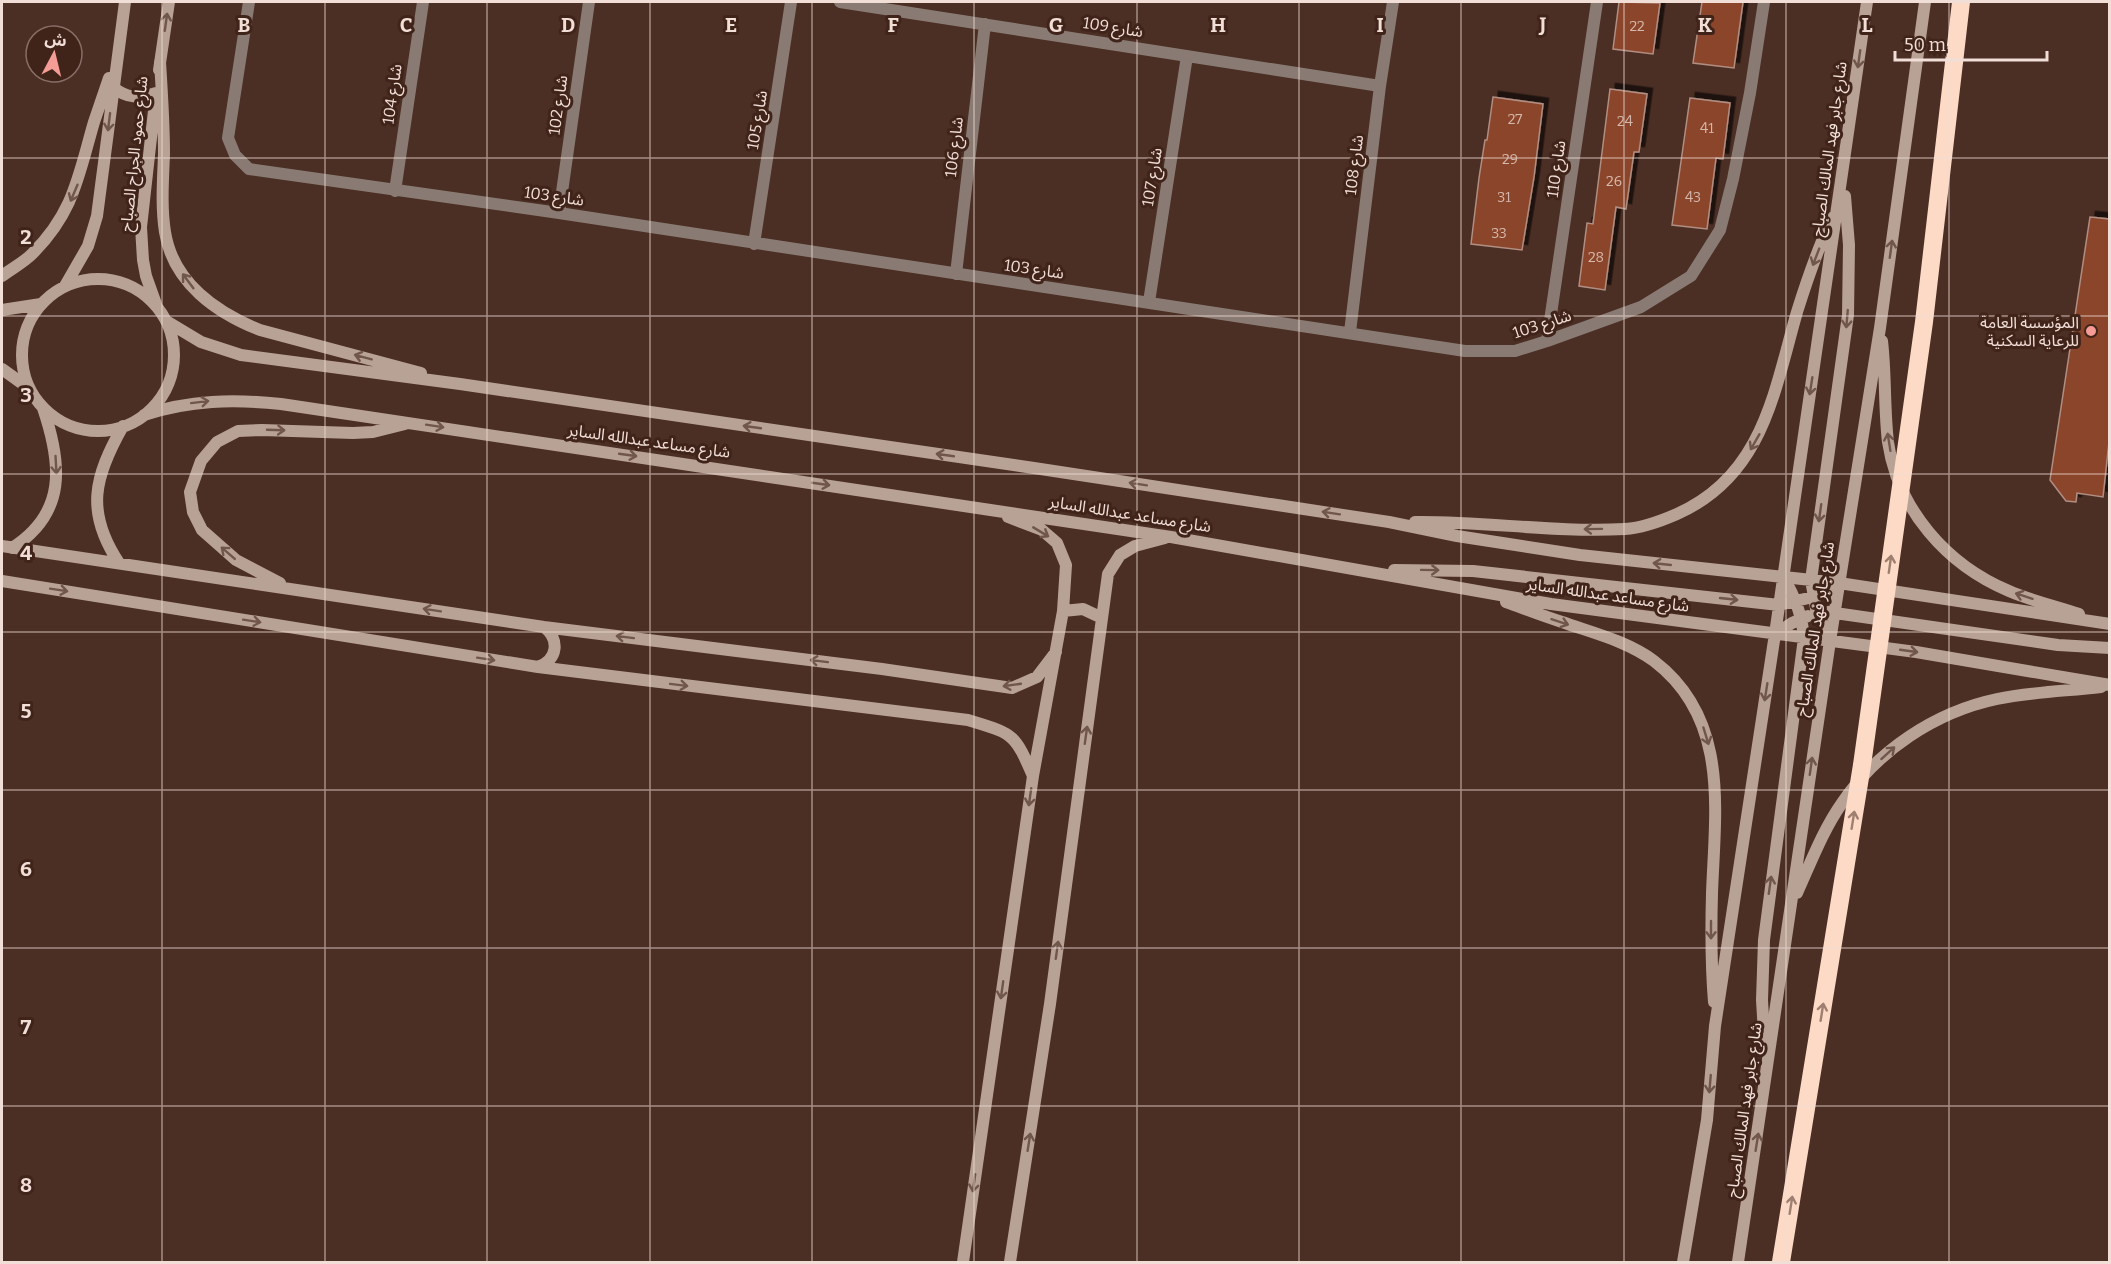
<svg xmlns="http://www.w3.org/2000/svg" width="2111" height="1264" viewBox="0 0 2111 1264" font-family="Bitter,'Noto Sans Arabic',serif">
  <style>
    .building { fill: #8a442b; stroke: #b18e82; stroke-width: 1.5; filter: url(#shadow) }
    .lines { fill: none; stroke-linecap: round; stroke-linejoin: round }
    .street { stroke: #897b73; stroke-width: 12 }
    .secondary { stroke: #b8a295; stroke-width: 12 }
    .highway-bridge { stroke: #fcdac6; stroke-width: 18 }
    .oneway { stroke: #70564b }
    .oneway2 { stroke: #9e7f70 }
    .grid { fill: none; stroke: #f1ded7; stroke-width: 1.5; stroke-opacity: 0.55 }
    .poi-dot { fill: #f59c96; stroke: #40241a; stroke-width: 2 }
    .labels { text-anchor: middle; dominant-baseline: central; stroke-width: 6; stroke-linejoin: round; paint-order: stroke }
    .number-label { font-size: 14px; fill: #d7b8ac }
    .street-label { font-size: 16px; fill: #f1ded7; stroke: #40241a }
    .poi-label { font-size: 16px; fill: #f1ded7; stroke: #40241a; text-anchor: end }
    .grid-label { font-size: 20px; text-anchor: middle; font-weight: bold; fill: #f1ded7; stroke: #40241a; stroke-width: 6; stroke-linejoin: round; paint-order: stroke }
  </style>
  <defs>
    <filter id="shadow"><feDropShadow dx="5.5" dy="-5.5" stdDeviation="0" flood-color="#0009"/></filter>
  </defs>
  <rect width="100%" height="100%" fill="#4b2e24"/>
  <!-- building -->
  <path class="building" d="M1619,2L1660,3L1653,54L1613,49Z
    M1702,2H1743L1734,68L1693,63Z
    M1610,89L1647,94L1639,152H1634L1626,209L1616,207L1605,290L1579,286L1587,223L1593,224Z
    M1493,97L1543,104L1534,177L1522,250L1471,244L1479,178L1485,140H1487Z
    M1690,98L1730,103L1723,159L1716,158L1707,229L1672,225Z
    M2090,217L2109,219V442L2103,497L2077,493L2076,502L2066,501L2050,480Z"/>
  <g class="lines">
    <!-- street -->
    <path class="street" d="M249,2L228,138L235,155L249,169L559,213L1465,351H1515L1547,341L1641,307L1691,276L1720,230L1733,179L1750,93L1764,2
      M840,2L1380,86
      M395,191L423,2
      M559,213L589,2
      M754,244L791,2
      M956,274L985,24
      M1149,302L1187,56
      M1350,332L1380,86L1393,2
      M1547,341L1597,2"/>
    <!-- secondary -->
    <path class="secondary" d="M160,62C162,93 164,123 164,154C163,180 161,207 165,232C173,283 217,313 260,330L421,373
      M159,70L169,2
      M113,87C127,99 139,98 156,93
      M156,93L141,227L143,260L146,276L156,304
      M2,276C11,269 23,263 32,254C74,212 78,177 94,122C99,107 104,93 109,78
      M22 355a76 76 0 1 1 152 0a76 76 0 1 1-152 0Z
      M65,286L88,246L97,216L125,2
      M2,310L41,304
      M166,321L201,342L241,355L460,384L1034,468L1389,522L1457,536L1580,555L1839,583L2110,624
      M1882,341C1886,375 1884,408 1888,442C1898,510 1947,565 2009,591C2032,601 2056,606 2079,614
      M2,369L30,389
      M144,415C190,400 233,399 281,404L1171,537L1551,604L1916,652L2110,685
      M1415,522C1485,521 1555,533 1625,529C1642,528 1661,521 1677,514C1763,476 1774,392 1797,312C1807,280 1818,248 1832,218
      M2,546L544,627L882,669L1012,688L1037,677L1056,652
      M12,548C67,513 62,464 43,408
      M119,563C85,512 94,477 123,426
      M1394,570L1473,571L1779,605L1813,597L1839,583
      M2,581L538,667L968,720C1013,734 1014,732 1033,776
      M280,583L236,560L202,530L193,512L190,492L201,461L217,442L238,431L262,430L353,433L373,432L405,424
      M1506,602C1525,609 1543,616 1562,622C1593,633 1627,641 1654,661C1730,719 1715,810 1712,893C1711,929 1711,966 1714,1002
      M1063,611L1083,609L1102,618
      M1828,612L2058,645L2110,648
      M1775,634L1792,623L1808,616
      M1830,641L1817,614L1811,580L1848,315L1849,245L1845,196
      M538,667C558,660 560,639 544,627
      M1797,893C1811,862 1823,830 1842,803C1877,751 1935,712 1997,699C2031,692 2067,691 2101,687
      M1765,1050L1762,1000L1764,940L1804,638C1802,615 1795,596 1783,577
      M963,1262L1033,776L1063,611L1066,565L1057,543L1042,530L1008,517
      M1010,1262L1050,1004L1108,574L1120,555L1135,546L1165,538
      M1683,1262L1707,1120L1715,1026L1775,634L1867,2
      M1738,1262L1830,641L1880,328L1925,2"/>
    <!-- highway-bridge -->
    <path class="highway-bridge" d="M1781,1262L1862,765L1924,322L1961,2"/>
  </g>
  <!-- one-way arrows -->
  <defs><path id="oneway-shaft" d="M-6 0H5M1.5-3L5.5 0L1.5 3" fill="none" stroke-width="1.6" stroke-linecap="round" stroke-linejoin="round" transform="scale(1.5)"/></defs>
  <g class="oneway">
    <use href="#oneway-shaft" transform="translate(166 22) rotate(-82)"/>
    <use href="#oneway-shaft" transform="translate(1859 59) rotate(98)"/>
    <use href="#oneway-shaft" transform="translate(109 122) rotate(97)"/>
    <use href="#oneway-shaft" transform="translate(74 193) rotate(113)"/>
    <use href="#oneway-shaft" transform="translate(1891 249) rotate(-82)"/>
    <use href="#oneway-shaft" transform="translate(1816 257) rotate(111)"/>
    <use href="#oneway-shaft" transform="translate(188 281) rotate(-127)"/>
    <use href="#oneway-shaft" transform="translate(1847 319) rotate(95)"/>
    <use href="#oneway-shaft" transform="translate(363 357) rotate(-165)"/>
    <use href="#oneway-shaft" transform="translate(1811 386) rotate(99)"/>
    <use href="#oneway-shaft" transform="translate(200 402) rotate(-7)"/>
    <use href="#oneway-shaft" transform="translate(435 426) rotate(9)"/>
    <use href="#oneway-shaft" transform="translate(752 427) rotate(-172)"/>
    <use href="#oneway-shaft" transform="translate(276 430) rotate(2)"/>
    <use href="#oneway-shaft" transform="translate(1755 442) rotate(120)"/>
    <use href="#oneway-shaft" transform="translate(1889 442) rotate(-99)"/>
    <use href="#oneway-shaft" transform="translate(628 455) rotate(8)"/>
    <use href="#oneway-shaft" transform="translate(945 455) rotate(-172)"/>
    <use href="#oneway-shaft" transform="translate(56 465) rotate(87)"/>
    <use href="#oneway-shaft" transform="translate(821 484) rotate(8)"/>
    <use href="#oneway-shaft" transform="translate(1138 484) rotate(-171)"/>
    <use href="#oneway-shaft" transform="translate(1331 513) rotate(-171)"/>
    <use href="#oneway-shaft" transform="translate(1820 513) rotate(98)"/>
    <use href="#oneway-shaft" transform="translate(1593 529) rotate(179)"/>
    <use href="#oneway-shaft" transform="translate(1041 532) rotate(31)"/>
    <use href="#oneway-shaft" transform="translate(228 553) rotate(-139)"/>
    <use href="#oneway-shaft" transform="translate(1662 564) rotate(-174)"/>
    <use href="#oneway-shaft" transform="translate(1430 570) rotate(1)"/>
    <use href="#oneway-shaft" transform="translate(59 590) rotate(9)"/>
    <use href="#oneway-shaft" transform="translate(2024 596) rotate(-162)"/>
    <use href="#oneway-shaft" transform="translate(1729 599) rotate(6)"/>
    <use href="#oneway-shaft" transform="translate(432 610) rotate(-171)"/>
    <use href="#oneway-shaft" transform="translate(252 621) rotate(9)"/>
    <use href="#oneway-shaft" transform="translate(1560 622) rotate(18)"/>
    <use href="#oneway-shaft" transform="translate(625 637) rotate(-173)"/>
    <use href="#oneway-shaft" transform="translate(1909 651) rotate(8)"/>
    <use href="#oneway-shaft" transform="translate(486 659) rotate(9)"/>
    <use href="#oneway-shaft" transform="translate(819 661) rotate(-173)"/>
    <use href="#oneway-shaft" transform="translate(679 685) rotate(7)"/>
    <use href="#oneway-shaft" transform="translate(1012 685) rotate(172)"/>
    <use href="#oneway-shaft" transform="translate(1766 692) rotate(99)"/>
    <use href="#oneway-shaft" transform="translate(1086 735) rotate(-82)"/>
    <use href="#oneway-shaft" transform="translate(1706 736) rotate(73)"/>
    <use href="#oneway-shaft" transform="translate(1888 753) rotate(-42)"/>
    <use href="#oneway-shaft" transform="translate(1811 766) rotate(-82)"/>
    <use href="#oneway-shaft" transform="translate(1030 797) rotate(98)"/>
    <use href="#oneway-shaft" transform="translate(1770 885) rotate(-82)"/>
    <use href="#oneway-shaft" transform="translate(1711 930) rotate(90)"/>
    <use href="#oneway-shaft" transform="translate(1057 950) rotate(-82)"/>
    <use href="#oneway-shaft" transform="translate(1002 990) rotate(98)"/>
    <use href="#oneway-shaft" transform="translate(1710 1084) rotate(95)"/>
    <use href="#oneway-shaft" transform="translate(1029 1142) rotate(-81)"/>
    <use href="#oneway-shaft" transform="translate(1757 1142) rotate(-81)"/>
    <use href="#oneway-shaft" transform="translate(974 1183) rotate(98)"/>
  </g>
  <g class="oneway2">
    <use href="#oneway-shaft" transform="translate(1890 564) rotate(-82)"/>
    <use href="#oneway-shaft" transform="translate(1853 820) rotate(-81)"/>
    <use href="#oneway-shaft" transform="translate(1822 1012) rotate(-81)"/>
    <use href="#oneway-shaft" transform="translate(1791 1205) rotate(-81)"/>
  </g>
  <!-- grid -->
  <path class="grid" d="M162,2V1262M325,2V1262M487,2V1262M650,2V1262M812,2V1262M974,2V1262M1137,2V1262M1299,2V1262M1461,2V1262M1624,2V1262M1786,2V1262M1949,2V1262M2,158H2110M2,316H2110M2,474H2110M2,632H2110M2,790H2110M2,948H2110M2,1106H2110"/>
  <!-- markers -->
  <circle class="poi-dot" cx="2091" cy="331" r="6"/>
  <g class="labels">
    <!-- number labels -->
    <g class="number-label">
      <text x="1637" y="26">22</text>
      <text x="1515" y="119">27</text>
      <text x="1625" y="121">24</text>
      <text x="1707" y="128">41</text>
      <text x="1510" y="159">29</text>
      <text x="1614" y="181">26</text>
      <text x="1504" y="197">31</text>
      <text x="1693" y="197">43</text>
      <text x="1499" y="233">33</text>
      <text x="1596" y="257">28</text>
    </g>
    <!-- street labels -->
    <g class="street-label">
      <text transform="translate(1113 27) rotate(9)">شارع 109</text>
      <text transform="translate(392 94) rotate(-82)">شارع 104</text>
      <text transform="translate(558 105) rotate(-82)">شارع 102</text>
      <text transform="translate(757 120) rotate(-81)">شارع 105</text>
      <text transform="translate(954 147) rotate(-83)">شارع 106</text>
      <text transform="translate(1829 149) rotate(-82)">شارع جابر فهد المالك الصباح</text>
      <text transform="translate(134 154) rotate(-84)">شارع حمود الجراح الصباح</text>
      <text transform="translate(1354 165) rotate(-83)">شارع 108</text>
      <text transform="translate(1556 169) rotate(-82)">شارع 110</text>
      <text transform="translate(1152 177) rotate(-81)">شارع 107</text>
      <text transform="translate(554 196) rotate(8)">شارع 103</text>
      <text transform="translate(1034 269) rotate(8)">شارع 103</text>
      <text transform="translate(1542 324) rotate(-18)">شارع 103</text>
      <text transform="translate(649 441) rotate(8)">شارع مساعد عبدالله الساير</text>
      <text transform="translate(1130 514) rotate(9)">شارع مساعد عبدالله الساير</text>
      <text transform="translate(1608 595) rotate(8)">شارع مساعد عبدالله الساير</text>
      <text transform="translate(1815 629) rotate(-81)">شارع جابر فهد المالك الصباح</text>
      <text transform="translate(1744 1110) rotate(-82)">شارع جابر فهد المالك الصباح</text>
    </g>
    <!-- poi labels -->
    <g class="poi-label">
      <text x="2079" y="322">المؤسسة العامة<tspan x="2079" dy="18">للرعاية السكنية</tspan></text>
    </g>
  </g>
  <g class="grid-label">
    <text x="244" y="32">B</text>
    <text x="406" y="32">C</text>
    <text x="568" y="32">D</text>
    <text x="731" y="32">E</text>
    <text x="893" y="32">F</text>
    <text x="1056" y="32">G</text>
    <text x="1218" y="32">H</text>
    <text x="1380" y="32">I</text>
    <text x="1543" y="32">J</text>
    <text x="1705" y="32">K</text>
    <text x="1867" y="32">L</text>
    <text x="26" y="244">2</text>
    <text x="26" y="402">3</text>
    <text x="26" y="560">4</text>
    <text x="26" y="718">5</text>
    <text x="26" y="876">6</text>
    <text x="26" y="1034">7</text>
    <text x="26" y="1192">8</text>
  </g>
  <!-- border -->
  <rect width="2111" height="1264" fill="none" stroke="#f1ded7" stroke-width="6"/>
  <!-- north arrow -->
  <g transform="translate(54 54) rotate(7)"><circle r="28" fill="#40241a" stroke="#876e66" stroke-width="1.5"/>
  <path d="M0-4.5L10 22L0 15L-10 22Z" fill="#f59c96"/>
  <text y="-9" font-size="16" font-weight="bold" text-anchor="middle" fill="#f1ded7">ش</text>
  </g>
  <!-- scale -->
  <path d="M1895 51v9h152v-9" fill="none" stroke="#f1ded7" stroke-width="3"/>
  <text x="1904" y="51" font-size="18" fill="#f1ded7" stroke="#40241a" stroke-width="4.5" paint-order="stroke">50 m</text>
</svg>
